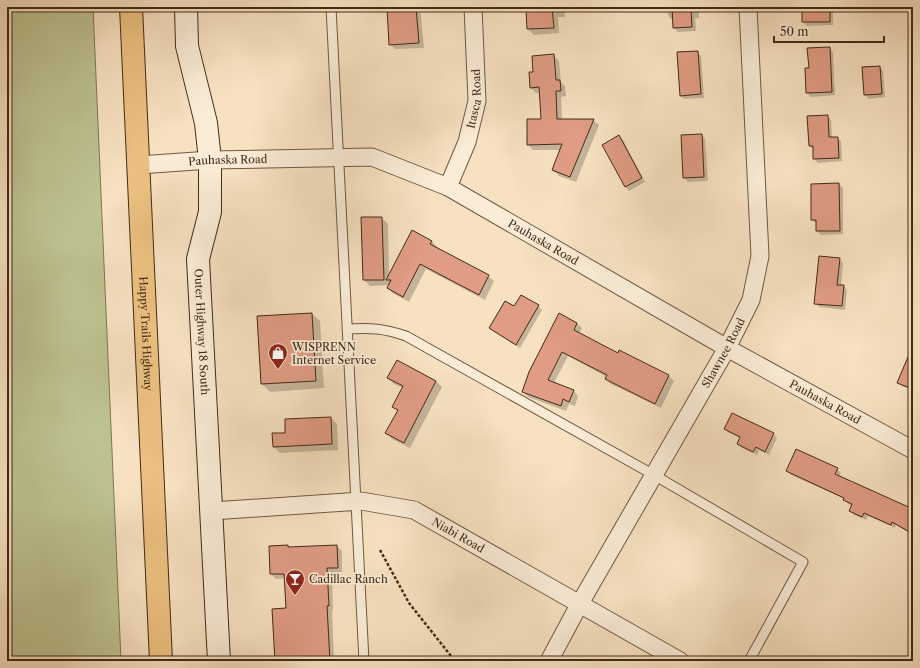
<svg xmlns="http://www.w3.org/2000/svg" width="920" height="668" viewBox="0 0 920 668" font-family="'Libre Caslon Text',serif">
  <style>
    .green { fill: #bec291; stroke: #807654 }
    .shadow { fill: #0003 }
    .building { fill: #e09c84; stroke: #422a17 }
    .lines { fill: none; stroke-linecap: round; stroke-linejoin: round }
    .lane-casing { stroke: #6f5842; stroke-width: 11 }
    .street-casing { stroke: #6f5842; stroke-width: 19 }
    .secondary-casing { stroke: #422a17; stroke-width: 24 }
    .primary-casing { stroke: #422a17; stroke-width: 24 }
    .path { stroke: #422a17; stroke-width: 2.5; stroke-dasharray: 3 2; stroke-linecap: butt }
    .lane { stroke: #faecd7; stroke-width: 9 }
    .street { stroke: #faecd7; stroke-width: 17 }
    .secondary { stroke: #faecd7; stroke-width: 22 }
    .primary { stroke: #ecc080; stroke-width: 22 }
    .labels { text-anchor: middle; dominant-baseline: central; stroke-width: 3.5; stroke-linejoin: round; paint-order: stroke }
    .street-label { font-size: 11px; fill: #422a17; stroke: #faecd7 }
    .poi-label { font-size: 11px; fill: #422a17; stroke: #faecd7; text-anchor: start }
  </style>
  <rect width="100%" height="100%" fill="#f7e1c1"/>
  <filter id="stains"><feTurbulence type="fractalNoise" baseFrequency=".005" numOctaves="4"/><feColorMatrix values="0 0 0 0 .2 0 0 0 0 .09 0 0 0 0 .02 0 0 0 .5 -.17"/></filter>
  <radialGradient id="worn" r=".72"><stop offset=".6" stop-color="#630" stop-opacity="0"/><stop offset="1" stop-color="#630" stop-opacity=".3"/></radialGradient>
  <!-- green -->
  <path class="green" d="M7,7H93L121,661H7Z"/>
  <!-- shadow -->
  <path class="shadow" d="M388,7H420L424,48L395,49L390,44Z
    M532,7H564L565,17H558L559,33L534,35L528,29Z
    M667,7H699V18H695L696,31L678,32L674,28V19H671L668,15Z
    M803,7H833V25L807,26L803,22Z
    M829,48L833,52L835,95L811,97L807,93L810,69Z
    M697,52L701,56L704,98L684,99L680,95Z
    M553,55L559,61L561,82L565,86L566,96L561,97L562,120H593L599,125L576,182L559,176L553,170L561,150H533L528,144L542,120L540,93H536L531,88L534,73Z
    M880,67L883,71L885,97L869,99L865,95Z
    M827,116L831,120L832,138H837L841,141L842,161L818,163L814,159V150L810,146Z
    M702,135L705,139L708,181L688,182L684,178L682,136Z
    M619,137L623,140L645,182L629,191L626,187L603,145Z
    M839,184L843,188V234L821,235L817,231V224L812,220Z
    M362,218H382L388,224L389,276L432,241L437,247V249L488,276L494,281L485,300L426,269L409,302L394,294L388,288L390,285L370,286L364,280Z
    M839,259L843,263L841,286H844L847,290L845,310L819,307L815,303Z
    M538,306L542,310L520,348L494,332L490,328L515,308Z
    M312,314L320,321L324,388L270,392L262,384Z
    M577,323L582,328L579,334L618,354L669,376L674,381L661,408L611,384L606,379L607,377L568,356L554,383L573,390L578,396L575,406L569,404L566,411L528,397L523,392Z
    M913,368V391L902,386L898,382Z
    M388,378L436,381L442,387L410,448L392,439L386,433L398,411L393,407L403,388L394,384Z
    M331,418L337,424L338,450L280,453L274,447L286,434Z
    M725,429L773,434L777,438L769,455L759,450L757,455L742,448L738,444L741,438L729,433Z
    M837,469L841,473L839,477L913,514V535L896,525L895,528L868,516L866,520L854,515L850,511L853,506L848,504L845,499L791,475L787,471Z
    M288,546L290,548L337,546L342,551V572L332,573L333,611H332L334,661H276L287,609L286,578L276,579L271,574Z"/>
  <!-- building -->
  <path class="building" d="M387,7H416L419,43L389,45Z
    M531,7H552L554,28L527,29L526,9H531Z
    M672,7H691L692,27L673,28Z
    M802,7H830V22H802Z
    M830,47L832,92L806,93L805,68H809L807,48Z
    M698,51L701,94L680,96L677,52Z
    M554,54L556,80H560L561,91H556L557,119H594L570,177L552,170L562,144L527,145V119H541L539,87L530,88L529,72H533L532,56Z
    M880,66L882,94L864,95L862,67Z
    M828,115L829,137H838L839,158L813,159V146H809L807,116Z
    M702,134L704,177L683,178L681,135Z
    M619,135L642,178L625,187L602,145Z
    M839,183L840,231H816V220H811V184Z
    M361,217H382L384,280H363Z
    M412,230L432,241L430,244L489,275L479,295L420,264L403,297L387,288L391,280H386Z
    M819,256L840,258L837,285H844L842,306L814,304Z
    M521,295L539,305L516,345L489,328L505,301L514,306Z
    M312,313L316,381L261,384L257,316Z
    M559,313L577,323L574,330L618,353L619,350L669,375L655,404L605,379L607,375L562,352L548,380L574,390L569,402L563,399L561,406L522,392L529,372Z
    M913,345V389L897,383Z
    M397,360L436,381L404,443L385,433L398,410L392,407L403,386L387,378Z
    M732,413L774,433L765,452L756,447L753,452L737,444L740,437L724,429Z
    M331,417L332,444L273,447L272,433H285V419Z
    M796,449L838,468L835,474L913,509V534L892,522L891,525L864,513L862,517L849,511L852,504L843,500L844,498L786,471Z
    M288,545V547L337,545L338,568H327L329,606H327L330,661H275L272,609L286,608L284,574H270L269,546Z"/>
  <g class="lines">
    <defs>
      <path id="lane" d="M331,7L364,661
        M347,329C371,328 383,328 406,336L654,475L803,562L749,661"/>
      <g id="street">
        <path id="s1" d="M139,165L210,160L372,157L448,187L727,348L913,450"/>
        <path id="s2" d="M448,187L467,142L477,101L473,7"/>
        <path id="s3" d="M212,511L361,501L414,510L680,661"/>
        <path id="s4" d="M549,661L579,605L727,348L751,300L760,256L748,7"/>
      </g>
      <g id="secondary">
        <path id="s5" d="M186,7L187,46L206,123L210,160V212L198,259L219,661"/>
      </g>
      <g id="primary">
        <path id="s6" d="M131,7L161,661"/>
      </g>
    </defs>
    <!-- lane casing -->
    <use href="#lane" class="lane-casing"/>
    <!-- street casing -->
    <use href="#street" class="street-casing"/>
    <!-- secondary casing -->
    <use href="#secondary" class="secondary-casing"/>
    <!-- primary casing -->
    <use href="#primary" class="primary-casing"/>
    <!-- path -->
    <path class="path" d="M380,550L409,603L455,661"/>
    <!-- lane -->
    <use href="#lane" class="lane"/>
    <!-- street -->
    <use href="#street" class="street"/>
    <!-- secondary -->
    <use href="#secondary" class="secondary"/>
    <!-- primary -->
    <use href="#primary" class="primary"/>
  </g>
  <!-- icons -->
  <defs>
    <symbol id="shop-pin" viewBox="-11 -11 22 30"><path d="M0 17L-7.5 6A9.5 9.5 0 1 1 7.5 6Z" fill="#8f2418" stroke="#faecd7"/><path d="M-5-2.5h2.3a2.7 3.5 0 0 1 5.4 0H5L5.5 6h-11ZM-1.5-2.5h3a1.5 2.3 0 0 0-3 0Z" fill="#fff"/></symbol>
    <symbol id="bar-pin" viewBox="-11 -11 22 30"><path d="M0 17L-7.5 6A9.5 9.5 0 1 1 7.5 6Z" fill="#8f2418" stroke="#faecd7"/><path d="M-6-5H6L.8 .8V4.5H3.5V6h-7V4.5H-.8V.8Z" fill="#fff"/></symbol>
  </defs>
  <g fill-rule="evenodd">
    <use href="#shop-pin" x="267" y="342" width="22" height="30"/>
    <use href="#bar-pin" x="284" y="568" width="22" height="30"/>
  </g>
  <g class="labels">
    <!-- street labels -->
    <g class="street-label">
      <text stroke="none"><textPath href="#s2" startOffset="93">Itasca Road</textPath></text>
      <text stroke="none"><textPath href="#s1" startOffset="89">Pauhaska Road</textPath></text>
      <text stroke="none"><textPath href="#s1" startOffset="425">Pauhaska Road</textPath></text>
      <text stroke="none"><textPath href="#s5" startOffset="329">Outer Highway 18 South</textPath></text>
      <text stroke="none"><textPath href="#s6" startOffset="327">Happy Trails Highway</textPath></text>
      <text stroke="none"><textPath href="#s4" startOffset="354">Shawnee Road</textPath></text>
      <text stroke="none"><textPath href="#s1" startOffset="749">Pauhaska Road</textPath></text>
      <text stroke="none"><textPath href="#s3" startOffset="254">Niabi Road</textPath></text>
    </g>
    <!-- poi labels -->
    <g class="poi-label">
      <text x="292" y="347">WISPRENN<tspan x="292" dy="13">Internet Service</tspan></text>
      <text x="309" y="579">Cadillac Ranch</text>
    </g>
  </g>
  <!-- margin -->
  <rect width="920" height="668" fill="none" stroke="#f7e1c1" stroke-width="24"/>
  <rect x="8" y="8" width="904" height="652" fill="none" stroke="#422a17" stroke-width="2"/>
  <rect x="12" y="12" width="896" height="644" fill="none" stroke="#422a17"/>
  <!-- scale -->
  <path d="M774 36v6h110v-6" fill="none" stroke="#422a17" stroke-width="2"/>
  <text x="780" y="36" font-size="12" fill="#422a17" stroke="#faecd7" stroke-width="3" paint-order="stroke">50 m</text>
  <rect width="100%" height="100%" filter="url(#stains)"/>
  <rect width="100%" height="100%" fill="url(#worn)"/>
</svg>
